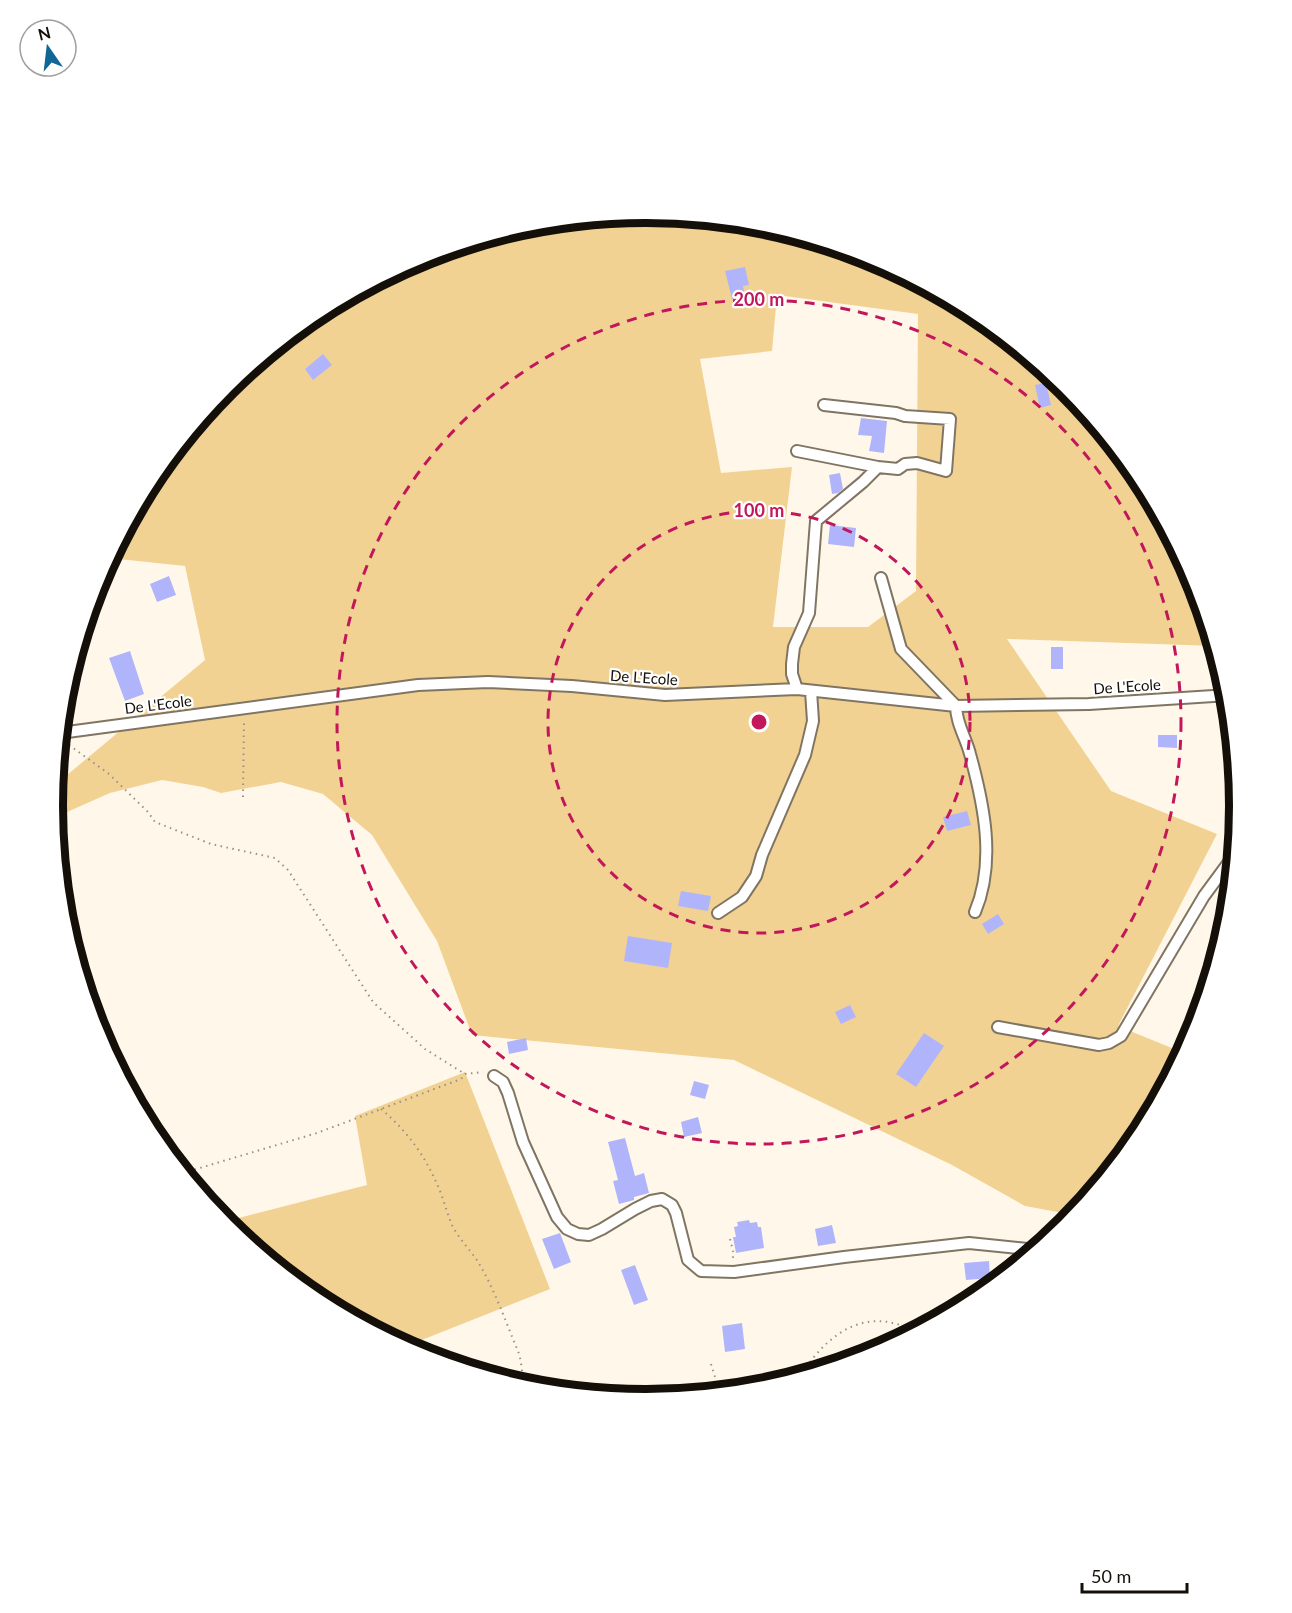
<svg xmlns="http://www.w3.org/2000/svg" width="1292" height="1613" viewBox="0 0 1292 1613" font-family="Lato,sans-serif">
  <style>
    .green { fill: #f2d293; fill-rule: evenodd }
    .building { fill: #b0b5fb }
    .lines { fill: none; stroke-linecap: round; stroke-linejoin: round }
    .street-casing { stroke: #807562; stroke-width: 14 }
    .path { stroke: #979186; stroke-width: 2; stroke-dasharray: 1.5 4.5; stroke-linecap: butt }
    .street { stroke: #fff; stroke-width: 10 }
    .ring { fill: none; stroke: #c2185b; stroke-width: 3; stroke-dasharray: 10 8 }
    .labels { text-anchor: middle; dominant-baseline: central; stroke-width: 4.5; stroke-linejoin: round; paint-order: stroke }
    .street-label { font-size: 15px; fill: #141009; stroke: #fff }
    .rim { fill: none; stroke: #141009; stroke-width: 8 }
    .centre { fill: #c2185b; stroke: #fff; stroke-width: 3 }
    .ring-label { font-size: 18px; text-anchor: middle; font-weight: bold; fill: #c2185b; stroke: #fff; stroke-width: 4.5; stroke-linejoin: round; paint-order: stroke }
  </style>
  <rect width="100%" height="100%" fill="#fff8ea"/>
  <!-- green -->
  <path class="green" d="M646,213L762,224L873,258L976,313L1066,387L1140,477L1194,580L1215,646L1007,639L1111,791L1217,834L1118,1026L1184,1053L1139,1137L1074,1215L1025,1206L952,1165L734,1060L472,1035L437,941L372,835L323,794L281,782L221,793L203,787L162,780L110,793L67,812L53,816L55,785L205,660L185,566L109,558L153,476L227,387L317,313L419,258L531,224ZM777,295L918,314L916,591L868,627H773L792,467L721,473L700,359L772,351Z
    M465,1072L550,1289L404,1347L316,1300L223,1222L367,1185L355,1116Z"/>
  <!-- building -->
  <path class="building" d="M745,267L749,285L743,286L745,296L732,299L725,271Z
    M323,354L332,365L313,380L305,369Z
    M1046,383L1051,405L1040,408L1035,385Z
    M861,418L887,421L884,453L869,451L872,436L858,435Z
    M840,473L843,489L838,493L832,494L829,475Z
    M830,525L856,528L854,547L828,544Z
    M169,576L176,595L157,602L150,584Z
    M1051,647H1063V669H1051Z
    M130,651L144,694L125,701L109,658Z
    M1158,735H1177V748L1158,747Z
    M967,811L971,825L947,831L943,817Z
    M681,891L711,896L708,911L678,906Z
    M998,914L1004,924L988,934L982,924Z
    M628,936L672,943L668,968L624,961Z
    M850,1005L856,1017L841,1024L835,1012Z
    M924,1033L944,1046L916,1087L896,1074Z
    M526,1038L528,1050L509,1054L507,1042Z
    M694,1081L709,1085L705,1099L690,1095Z
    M698,1117L702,1133L684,1137L681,1122Z
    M625,1138L635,1176L644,1173L649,1193L634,1197V1200L619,1204L613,1181L618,1180L608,1142Z
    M749,1220L750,1223L757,1222L758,1227H761L764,1248L736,1253L733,1237H736L734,1227L738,1226L737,1222Z
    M832,1225L836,1243L818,1246L815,1229Z
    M560,1233L571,1262L554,1269L542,1239Z
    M989,1261L990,1278L966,1280L964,1263Z
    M635,1265L648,1300L634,1305L621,1270Z
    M742,1323L745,1349L725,1352L722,1326Z"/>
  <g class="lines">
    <defs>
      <path id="street" d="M797,451L878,467L898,469L905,464L917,463L946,471L950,419L905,416L896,413L824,405
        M881,578L901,649L956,706C956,723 966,738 970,754C984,805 996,862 975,912
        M797,689L792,674V664L794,647L809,613L816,521L863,482L878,467
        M60,733L418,685L488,682L572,686L665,695L797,689L956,706L1089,704L1229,695
        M718,913L742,897L756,876L762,855L805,755L813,721L811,691
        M998,1027L1099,1045L1109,1043L1121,1036L1204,896L1235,854
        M494,1076L503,1082L508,1093L523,1142L557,1217L567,1229L578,1234L589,1235L602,1229L635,1209L651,1201L662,1199L672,1205L676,1213L688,1260L701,1271L734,1272L844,1257L969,1243L1037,1250"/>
    </defs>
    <!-- street casing -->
    <use href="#street" class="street-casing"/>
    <!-- path -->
    <path class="path" d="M69,745L109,774L148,812L155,822L211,844L275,858L288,870L373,1002L425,1049L465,1074
      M243,797L244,721
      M381,1109C405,1129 424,1154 436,1182C443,1196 446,1211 452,1225C460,1241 473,1252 481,1267C496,1293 506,1323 518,1351C522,1362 522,1375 524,1387
      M183,1173L317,1133L461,1079L465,1074L483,1072
      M730,1239L734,1255L732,1259
      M711,1364L720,1393
      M800,1377C819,1345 852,1313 893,1323C900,1324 907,1329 914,1333"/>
    <!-- street -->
    <use href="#street" class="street"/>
  </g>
  <!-- distance rings -->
  <g class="ring">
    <circle cx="759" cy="722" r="211"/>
    <circle cx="759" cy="722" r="422"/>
  </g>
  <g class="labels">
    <!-- street labels -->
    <g class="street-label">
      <text transform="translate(644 677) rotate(4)">De L'Ecole</text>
      <text transform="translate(1127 686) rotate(-4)">De L'Ecole</text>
      <text transform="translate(158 704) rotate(-7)">De L'Ecole</text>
    </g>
  </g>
  <!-- crop -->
  <path d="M0 0H1292V1613H0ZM63 806a583 583 0 1 1 1166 0a583 583 0 1 1-1166 0Z" fill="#fff" fill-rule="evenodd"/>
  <path class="rim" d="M63 806a583 583 0 1 1 1166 0a583 583 0 1 1-1166 0Z"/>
  <circle cx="759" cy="722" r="9" class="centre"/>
  <g class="ring-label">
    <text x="759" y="306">200 m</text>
    <text x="759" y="517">100 m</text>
  </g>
  <!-- north arrow -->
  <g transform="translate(48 48) rotate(346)"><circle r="28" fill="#ffffff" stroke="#a19f9d" stroke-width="1.5"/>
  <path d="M0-4.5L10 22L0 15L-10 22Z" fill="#0f6697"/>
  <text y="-9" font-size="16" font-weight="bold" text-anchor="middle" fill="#141009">N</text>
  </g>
  <!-- scale -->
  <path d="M1082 1583v9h105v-9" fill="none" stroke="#141009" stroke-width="3"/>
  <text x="1091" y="1583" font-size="18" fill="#141009" stroke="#ffffff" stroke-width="4.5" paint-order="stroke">50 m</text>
</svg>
